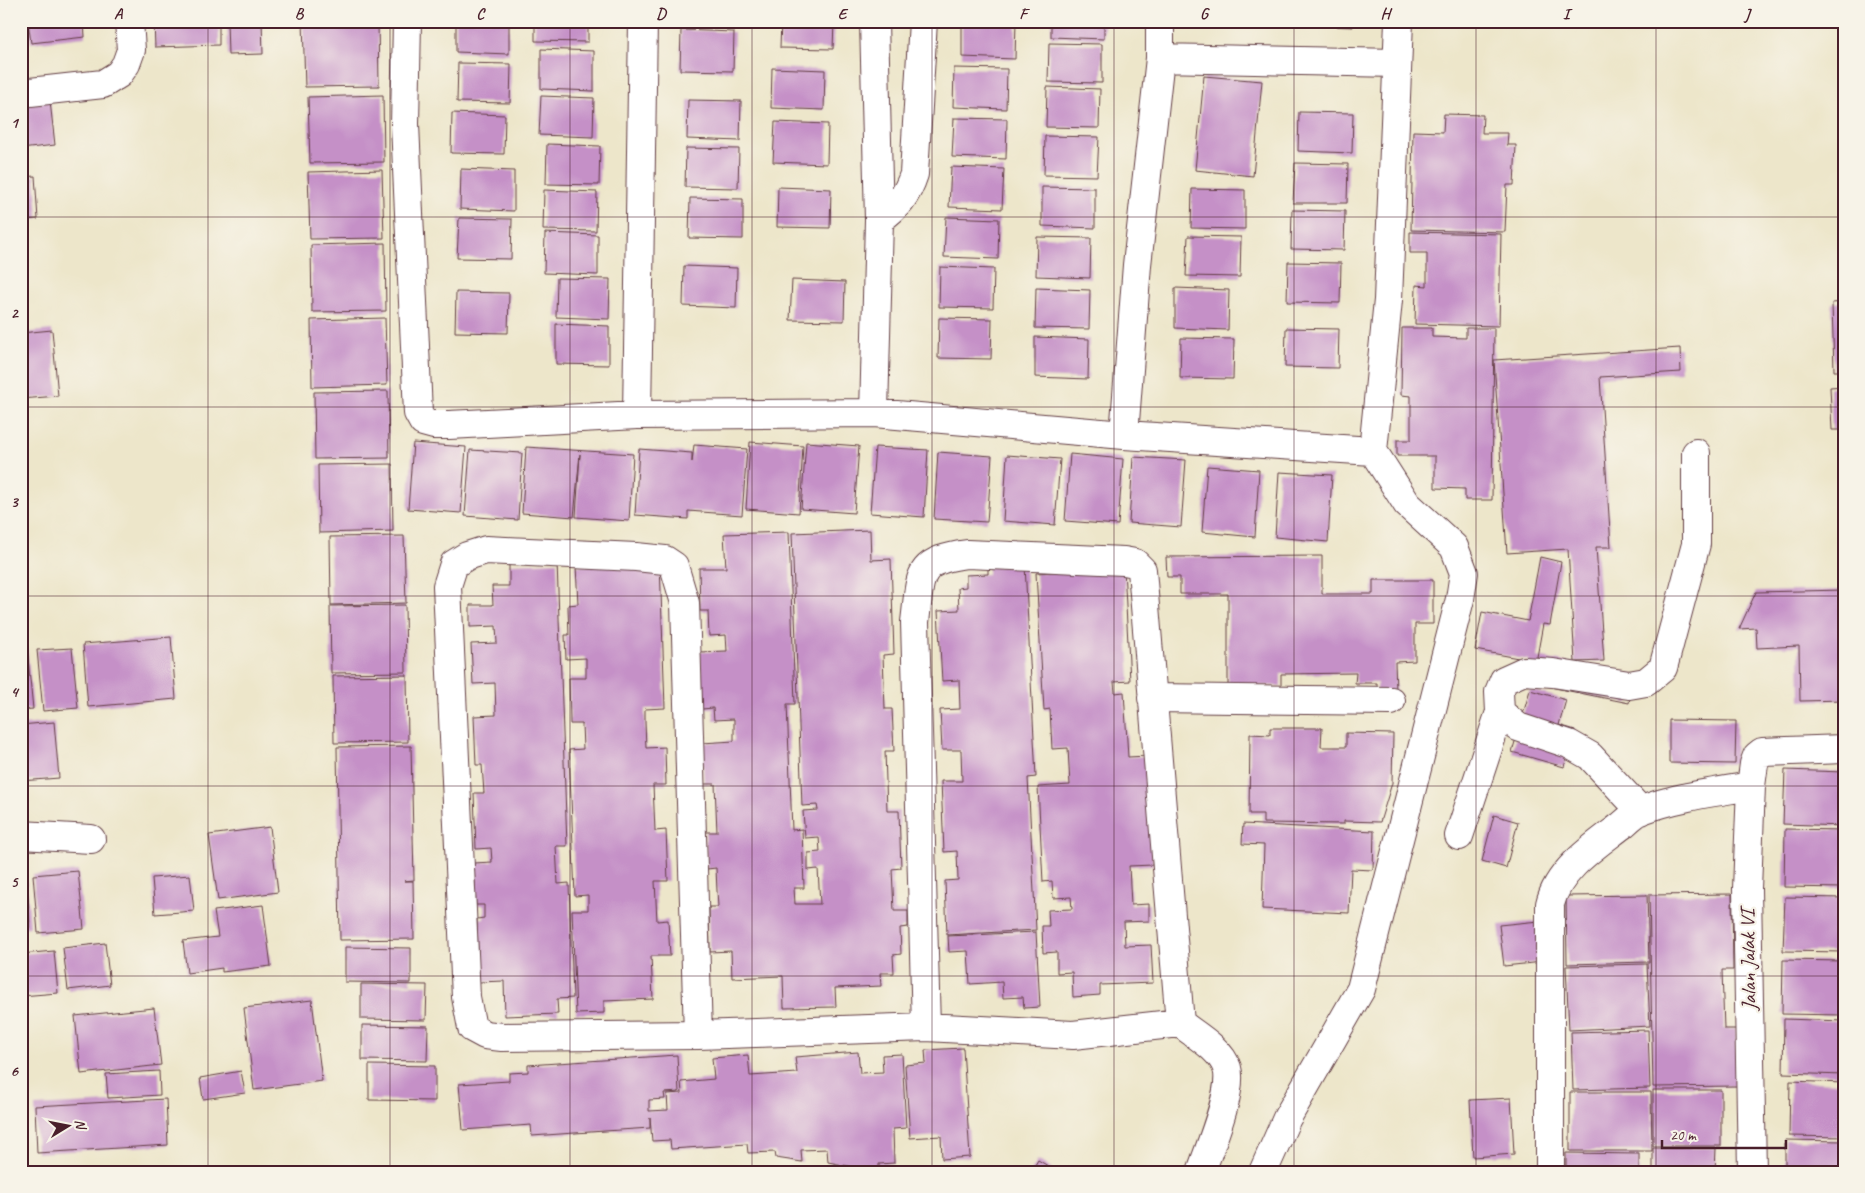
<svg xmlns="http://www.w3.org/2000/svg" width="1865" height="1193" viewBox="0 0 1865 1193" font-family="Caveat,sans-serif">
  <style>
    .building { fill: #c590c7 }
    .lines { fill: none; stroke-linecap: round; stroke-linejoin: round }
    .minor-casing { stroke: #623d43; stroke-width: 30 }
    .minor { stroke: #fff; stroke-width: 28 }
    .grid { fill: none; stroke: #4a1f2b; stroke-width: 1; stroke-opacity: 0.55 }
    .labels { text-anchor: middle; dominant-baseline: central; stroke-width: 4.5; stroke-linejoin: round; paint-order: stroke }
    .street-label { font-size: 21px; fill: #4a1f2b; stroke: #f7f3e8 }
    .neatline { fill: none; stroke: #4a1f2b; stroke-width: 2 }
    .grid-label { font-size: 16px; text-anchor: middle; font-weight: bold; fill: #4a1f2b }
  </style>
  <rect width="100%" height="100%" fill="#f7f3e8"/>
  <filter id="ink" filterUnits="userSpaceOnUse"><feTurbulence type="fractalNoise" baseFrequency=".02" numOctaves="2"/><feDisplacementMap in="SourceGraphic" scale="10" xChannelSelector="R" yChannelSelector="G"/><feConvolveMatrix kernelMatrix="1 2 1 2 8 2 1 2 1" color-interpolation-filters="sRGB"/></filter>
  <filter id="wash" filterUnits="userSpaceOnUse"><feTurbulence type="fractalNoise" baseFrequency=".0096" numOctaves="4" result="noise"/><feDisplacementMap in="SourceGraphic" scale="20" xChannelSelector="R" yChannelSelector="G"/><feGaussianBlur stdDeviation="1.12" result="paint"/><feColorMatrix in="noise" values="0 0 0 0 0 0 0 0 0 0 0 0 0 0 0 0 0 1.4 0 .05"/><feComposite in="paint" operator="in"/></filter>
  <g filter="url(#wash)">
    <rect width="100%" height="100%" fill="#ede6ca"/>
    <g id="blocks">
      <!-- building -->
      <path class="building" d="M28,21H84L85,37L31,43Z
        M154,21H219V45L155,47Z
        M227,21H262L263,54L228,55Z
        M303,21H378L379,86L305,87Z
        M456,21H509V54L456,52Z
        M535,21H588V42L535,41Z
        M678,21H732L731,25L678,24Z
        M781,21H834L833,49L780,48Z
        M962,21H1016L1015,59L962,57Z
        M1051,21H1104V39L1051,37Z
        M1298,21H1353V27L1297,25Z
        M681,30L734,32L733,71L680,70Z
        M1049,43L1102,44V83L1048,82Z
        M541,49L594,51V91L541,89Z
        M458,63L511,64L510,103L457,102Z
        M772,68L825,70L824,110L771,108Z
        M954,68L1007,69L1006,109L953,107Z
        M1204,76L1262,81L1253,176L1195,170Z
        M1047,87L1100,89L1099,128L1046,127Z
        M383,95L384,162L310,163L308,97Z
        M541,96L594,98L593,137L539,135Z
        M688,100L741,101L740,141L687,139Z
        M50,101L55,145L21,149V104Z
        M1299,112L1353,113L1352,153L1298,151Z
        M452,113L505,115L504,154L451,153Z
        M1444,114L1483,115L1482,133H1508L1507,145H1516L1514,185H1507L1505,232L1411,230L1413,131L1443,132Z
        M954,118L1007,119L1006,159L952,157Z
        M775,122L828,124L827,164L773,162Z
        M1045,136L1099,137L1097,176L1044,175Z
        M547,144L600,146L599,185L546,184Z
        M686,148L739,149L738,188L685,187Z
        M1295,163L1348,164L1347,203H1293Z
        M951,167L1004,169L1002,209L949,207Z
        M461,169L514,171V211L460,209Z
        M382,170L384,238L310,239L308,172Z
        M35,176L38,219L21,220V177Z
        M778,187L831,189L830,228L777,227Z
        M1042,187L1095,188V228L1042,226Z
        M1192,189L1245,190V229L1191,228Z
        M544,190L597,192L596,231L543,230Z
        M690,198L743,199V239L689,238Z
        M1292,210L1345,211L1344,250L1291,249Z
        M946,217L999,219L998,259L944,257Z
        M459,218L512,219L511,259L457,258Z
        M1410,232L1501,234L1499,326L1415,324L1416,285L1427,286V253H1410Z
        M545,233L598,235V275L544,273Z
        M1188,236L1241,237L1240,277L1186,276Z
        M1037,237L1091,238L1090,278L1036,276Z
        M385,243L386,311L312,312L311,245Z
        M1288,262L1341,263L1340,303L1287,302Z
        M684,266L737,268L736,308L683,306Z
        M940,267L994,269L993,308L939,307Z
        M557,278L610,279L609,319L556,317Z
        M792,280L845,282L844,321L790,320Z
        M1036,288L1090,290L1089,329L1035,328Z
        M1175,288L1229,290L1228,330L1175,328Z
        M456,292L509,293L508,333L455,332Z
        M1844,302V371H1834L1832,303Z
        M385,318L387,385L312,387L311,320Z
        M939,318L992,319L991,359L938,358Z
        M556,324L609,326V365L556,364Z
        M1286,328L1339,329L1338,368L1285,367Z
        M1402,328H1432V337L1466,338V328H1494L1492,500H1465V489L1435,488V456H1397V440H1411V396L1401,395Z
        M52,330L58,396L21,399V333Z
        M1035,337L1089,339L1088,379L1035,377Z
        M1181,338L1234,339L1233,379L1180,378Z
        M1680,348L1681,372L1600,377L1611,547H1596L1604,661L1575,662L1568,549L1507,553L1494,360Z
        M1844,386V430H1832L1830,387Z
        M388,391L389,458L315,459L314,392Z
        M750,442L803,446L799,513L746,509Z
        M806,442L859,446L854,513L801,509Z
        M413,443L466,447L461,513L408,509Z
        M694,445L747,449L742,515L688,511V519L635,515L639,449L692,453V462Z
        M526,447L633,454L629,521L576,517L580,454L574,517L522,513Z
        M875,447L928,450L924,517L870,513Z
        M470,450L522,453L518,520L465,516Z
        M938,452L992,456L987,522L934,519Z
        M1070,454L1123,459L1118,525L1065,521Z
        M1007,455L1060,459L1055,525L1003,521Z
        M1133,457L1186,460L1181,527L1129,523Z
        M392,464L393,531L319,533L318,465Z
        M1207,466L1259,470L1255,537L1202,532Z
        M1279,472L1332,475L1328,542L1275,537Z
        M870,530L871,560L891,559L894,654L883,655L885,709H892L894,751H885L887,811H899L901,868L892,869L894,911H908V927L900,928L901,954L893,955L894,973H880L881,986L835,988L836,1007L784,1008L783,976L732,978L731,951L710,952L709,907H718L717,891L716,868L707,869L705,832H717L715,784H704L702,743L734,741V719L714,720L713,708L702,709L700,652L727,651L726,635L709,636L708,611H700L699,568H726L724,534L789,532L795,704H787L792,830L802,829L804,888H794L795,904H820L818,869L808,870V853L820,852L819,837L805,838L803,811L818,810L817,805L802,806L792,533Z
        M404,536L406,603L331,605L330,537Z
        M1322,556V594H1373V580H1433V624H1415V661L1395,662L1396,691H1377V683H1355L1356,673L1281,674V686L1228,685V594H1180V577H1167L1166,557Z
        M1540,557L1561,562L1550,625L1543,624L1537,657L1634,675L1629,703L1525,682L1529,660L1475,650L1482,612L1528,621Z
        M557,562L567,846H556L558,884L569,883L573,998L557,999L558,1014L505,1016L504,981L479,982L477,919L484,918V905H476L474,863L492,862L491,848L476,849L474,793H484L482,765H476L474,716L496,715L495,683L473,684L471,644L497,643L496,626L470,627V605H493L492,586H509V564Z
        M660,563L665,708L645,709V722L646,748L665,747L666,785H653L655,831L666,830L668,881H655L657,921L668,920L670,956H651L653,999L604,1001V1013L576,1014L572,910H588V895L575,896L569,750L583,749L582,724H570L569,678H586V658L566,659L565,635H569L568,605L578,604L576,566Z
        M1025,565L1036,777L1028,778L1036,930L947,935L945,881L958,880L957,851L944,852L941,781H962L961,750H942L940,710L960,709L959,680L942,681L938,611L959,610L958,588L966,587V575L988,574V567Z
        M1124,568L1130,681L1114,682L1115,693L1124,692L1128,757L1148,756L1153,865L1129,866L1131,905L1149,904V921L1124,922L1125,946L1151,945L1153,983L1100,985V995L1073,997L1072,972L1057,973V952L1043,953L1042,926H1049L1048,910L1072,909L1071,897L1053,898L1052,881L1043,882L1038,787L1070,785L1068,748L1052,749L1050,709L1044,710L1036,573Z
        M1844,590V700L1800,701L1799,646L1757,648L1756,628L1739,629L1756,592Z
        M405,605L406,672L331,673L330,606Z
        M171,637L176,699L88,707L83,644Z
        M27,648L33,709L21,710V649Z
        M72,648L78,708L43,711L37,650Z
        M407,675L408,742L334,743L333,676Z
        M1530,690L1566,700L1559,725L1575,730L1564,767L1512,752Z
        M1669,720L1736,721L1735,764L1669,763Z
        M54,722L59,778L21,781V725Z
        M1270,728H1322L1321,747H1346V733L1393,734L1392,783L1380,822L1344,821V824L1263,823V814H1249L1250,734L1270,735Z
        M411,746L414,880L404,881H413L414,939L340,940L337,747Z
        M1785,770L1844,772V826L1783,824Z
        M1494,815L1518,822L1506,868L1482,861Z
        M1243,824L1374,831L1373,870L1351,869L1349,913L1262,909L1264,845L1242,844Z
        M270,827L278,892L218,900L209,835Z
        M1785,829L1844,830V888L1784,887Z
        M21,858H25L30,927L21,928Z
        M78,871L84,929L38,933L33,875Z
        M190,875L194,911L155,914L152,878Z
        M1732,894L1733,970H1722L1724,1029H1736L1737,1086L1653,1087L1649,895Z
        M1647,895L1649,962L1567,964L1566,896Z
        M1785,897L1844,898V952L1783,951Z
        M263,905L271,966L222,972V968L187,973L183,941L218,937L214,911Z
        M1539,921L1543,962L1504,966L1499,925Z
        M1036,932L1040,1007L1024,1008L1023,997L1003,998L1002,982L970,984L968,951L949,952L948,936Z
        M105,943L110,985L68,990L63,948Z
        M345,947L411,948V983L345,982Z
        M54,951L58,993L21,996V954Z
        M1783,960L1844,961V1015L1782,1014Z
        M1647,964L1650,1026L1569,1030L1566,966Z
        M361,984L427,985L426,1020L361,1019Z
        M312,1000L322,1081L254,1090L244,1008Z
        M154,1008L161,1065L81,1074L75,1016Z
        M1784,1019L1844,1021V1075L1783,1073Z
        M362,1025L428,1026L427,1061L362,1060Z
        M1648,1030L1650,1088L1573,1090L1571,1032Z
        M963,1048L970,1157L942,1159L941,1136L910,1138L905,1065L926,1063L925,1050Z
        M858,1052L860,1073L883,1072L882,1055L902,1054L906,1128L893,1129L894,1163L879,1164V1172L828,1162L827,1149L801,1150L802,1162L776,1158L775,1152L748,1153L747,1144L671,1149L670,1140L652,1141L650,1118V1128L560,1134L532,1136L531,1125L463,1130L459,1084L509,1081V1073L528,1072V1065L677,1055L679,1092L664,1093L665,1099L649,1100V1111L668,1110L667,1094L682,1093L681,1082L714,1079L712,1058L748,1055L750,1076L797,1073L795,1057Z
        M369,1065L435,1066V1101L369,1100Z
        M159,1071L160,1095L108,1098L106,1074Z
        M241,1071L245,1093L203,1099L200,1078Z
        M1790,1081L1844,1083V1137L1789,1136Z
        M1653,1090H1721V1146H1653Z
        M1570,1092H1651L1652,1151H1570Z
        M1511,1098L1514,1154L1473,1157L1470,1100Z
        M166,1099L168,1145L37,1153L35,1106Z
        M1785,1140L1844,1141V1172H1785Z
        M1653,1148H1716L1715,1172H1653Z
        M1566,1153L1639,1154V1172H1566Z
        M1038,1160L1058,1172H1031Z"/>
    </g>
  </g>
  <g filter="url(#ink)">
    <use href="#blocks" fill-opacity="0" stroke="#623d43" stroke-width="1"/>
    <g class="lines">
      <defs>
        <path id="minor" d="M407,21L405,124L418,413L423,422L434,425H449L637,415L874,413L1124,435L1373,451
          M874,21L879,220L874,413
          M1160,58L1397,63
          M21,93L103,84L119,74L126,64L131,50L129,21
          M879,220C897,207 907,196 914,174L923,21
          M637,415L643,21
          M1124,435L1137,265L1160,58V21
          M1152,698L1391,701
          M1641,811L1590,756L1569,744L1518,727L1500,712L1499,692L1504,680L1524,671L1553,673L1629,685L1646,682L1663,668L1696,544V453
          M21,835L91,839
          M1459,836L1500,712
          M926,1027L915,622C921,575 915,561 967,554L1124,561L1135,563L1142,570L1180,1023
          M698,1035L685,603L674,566L665,560L636,557L486,550L467,556L454,564L447,586L466,997L472,1028L485,1035L502,1037L698,1035L926,1027L1073,1035L1180,1023C1195,1035 1221,1049 1227,1068C1234,1091 1209,1148 1201,1172
          M1263,1172L1287,1118L1361,989L1460,599L1464,573L1454,547L1407,504L1373,451L1388,300L1399,21
          M1550,1172V904C1558,870 1595,846 1621,826C1627,821 1635,813 1642,810C1676,797 1715,792 1751,786
          M1752,1172L1747,889L1751,786L1754,764L1757,756L1762,752L1844,749"/>
      </defs>
      <!-- minor casing -->
      <use href="#minor" class="minor-casing"/>
      <!-- minor -->
      <use href="#minor" class="minor"/>
    </g>
  </g>
  <!-- grid -->
  <path class="grid" d="M208,21V1172M390,21V1172M570,21V1172M752,21V1172M932,21V1172M1114,21V1172M1294,21V1172M1476,21V1172M1656,21V1172M21,217H1844M21,407H1844M21,596H1844M21,786H1844M21,976H1844"/>
  <g class="labels">
    <!-- street labels -->
    <g class="street-label">
      <text transform="translate(1748 960) rotate(-91)">Jalan Jalak VI</text>
    </g>
  </g>
  <!-- margin -->
  <rect width="1865" height="1193" fill="none" stroke="#f7f3e8" stroke-width="55"/>
  <!-- north arrow -->
  <g transform="translate(68 1126) rotate(80)" stroke="#f7f3e8" stroke-width="4" paint-order="stroke">
  <path d="M0-4L9 19L0 12L-9 19Z" fill="#4a1f2b"/>
  <text y="-8" font-size="14" font-weight="bold" text-anchor="middle" fill="#4a1f2b">N</text>
  </g>
  <!-- scale -->
  <path d="M1662 1140v8h124v-8" fill="none" stroke="#4a1f2b" stroke-width="2.5"/>
  <text x="1670" y="1140" font-size="15" fill="#4a1f2b" stroke="#f7f3e8" stroke-width="4" paint-order="stroke">20 m</text>
  <rect x="28" y="28" width="1810" height="1138" class="neatline"/>
  <g class="grid-label">
    <text x="118" y="19">A</text>
    <text x="299" y="19">B</text>
    <text x="480" y="19">C</text>
    <text x="661" y="19">D</text>
    <text x="842" y="19">E</text>
    <text x="1023" y="19">F</text>
    <text x="1204" y="19">G</text>
    <text x="1385" y="19">H</text>
    <text x="1566" y="19">I</text>
    <text x="1747" y="19">J</text>
    <text x="14" y="128">1</text>
    <text x="14" y="318">2</text>
    <text x="14" y="507">3</text>
    <text x="14" y="697">4</text>
    <text x="14" y="887">5</text>
    <text x="14" y="1076">6</text>
  </g>
</svg>
